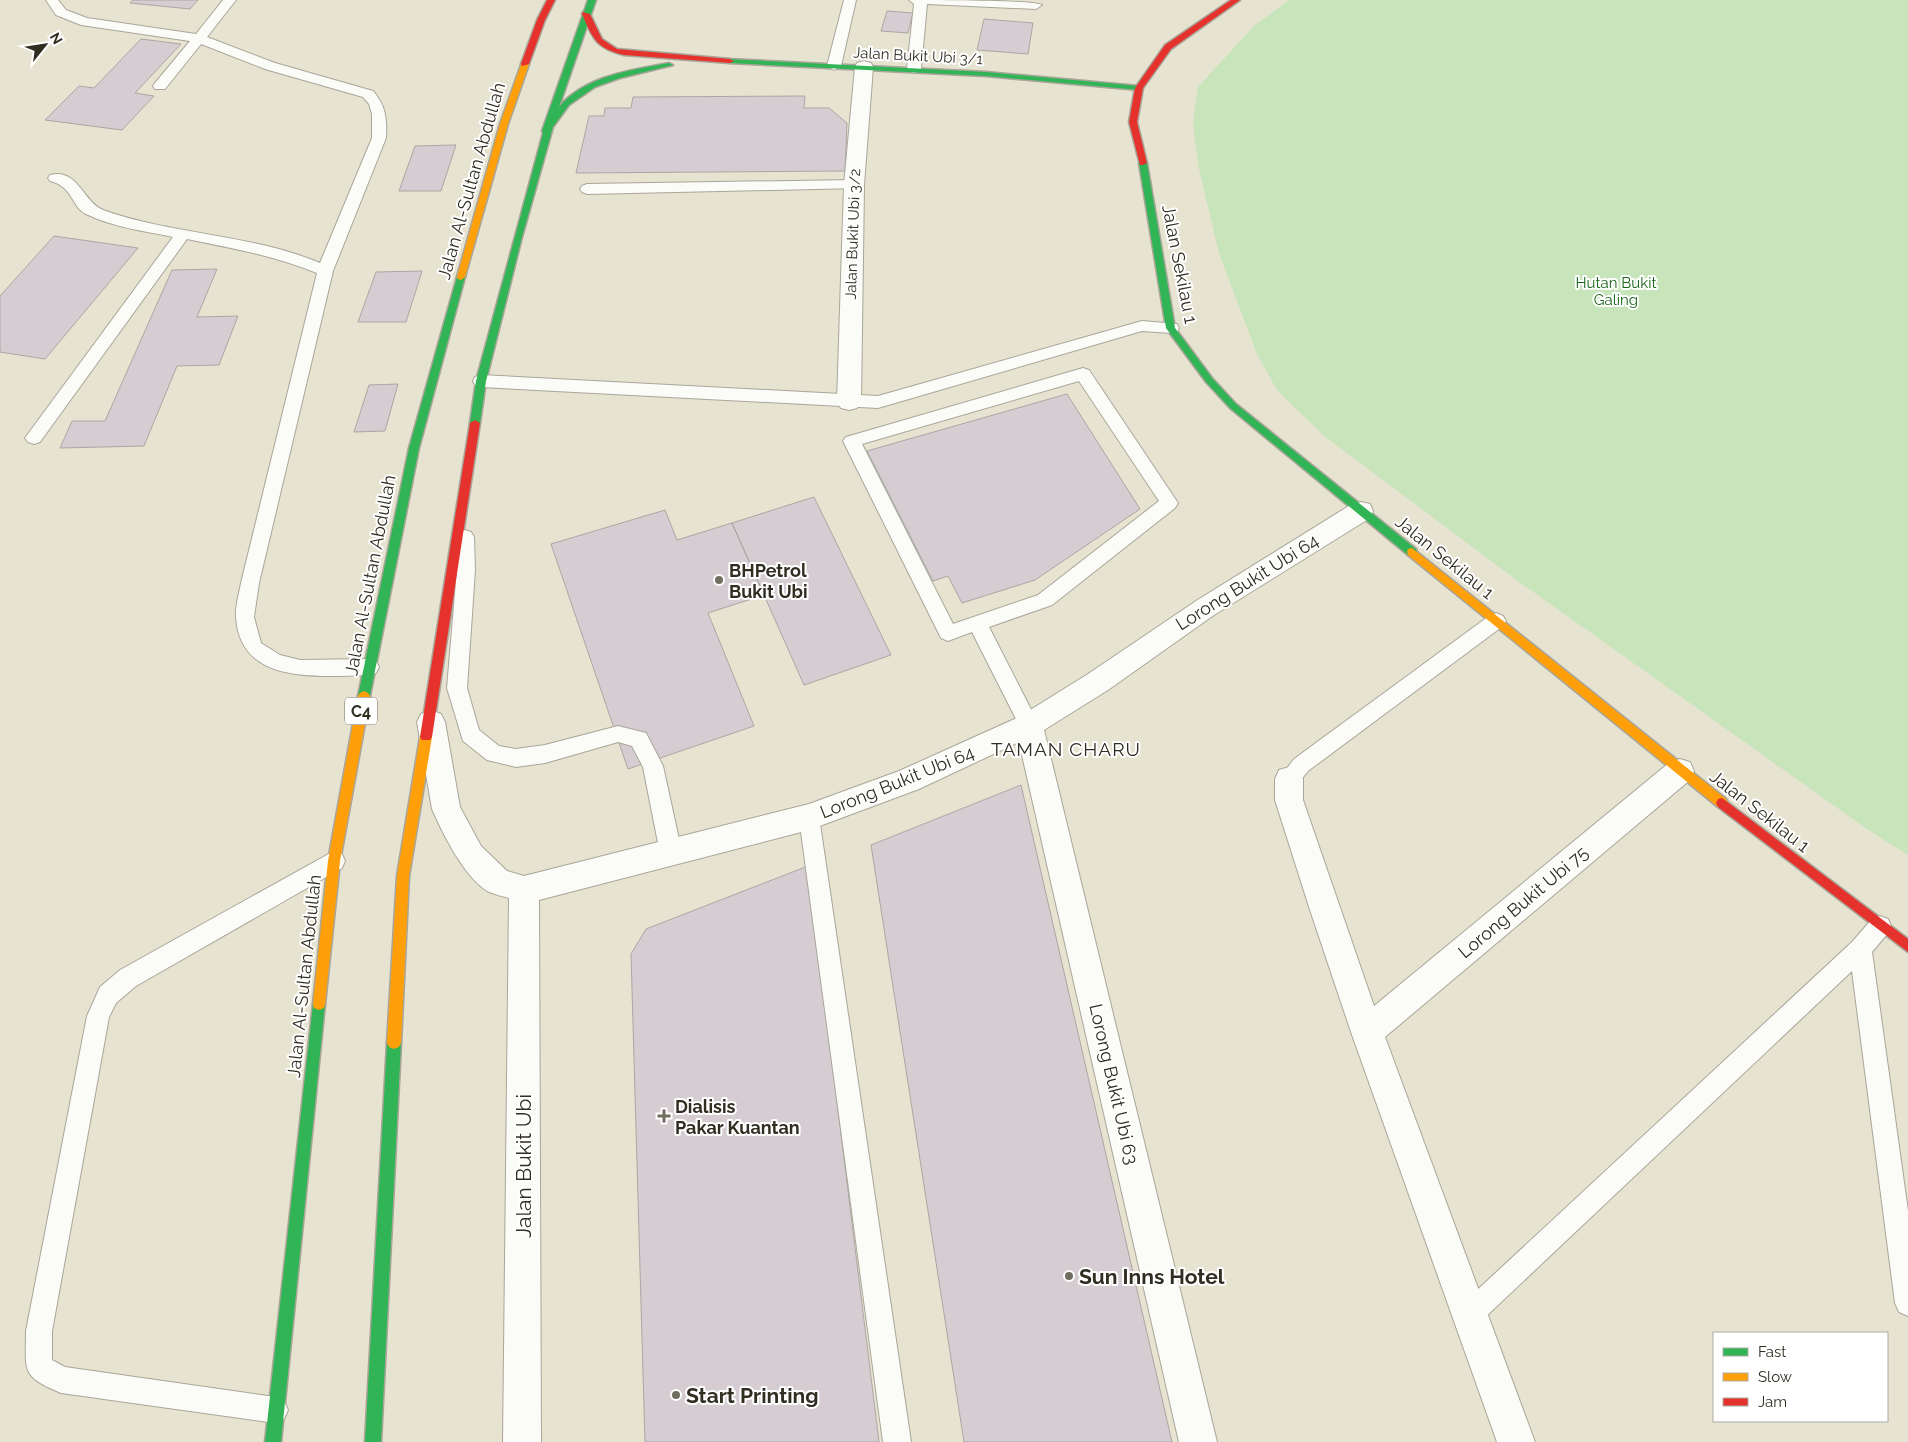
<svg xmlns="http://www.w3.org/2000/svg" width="1908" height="1442" viewBox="0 0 1908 1442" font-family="Raleway,sans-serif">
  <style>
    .green { fill: #c7e4bb }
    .building { fill: #d6cdd2; stroke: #aba6a3 }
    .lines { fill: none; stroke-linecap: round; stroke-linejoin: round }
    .lane-casing { stroke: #a9a699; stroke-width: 2 }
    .street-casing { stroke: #a9a699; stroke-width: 2 }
    .fast-casing { stroke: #a9a699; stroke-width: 3 }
    .slow-casing { stroke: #a9a699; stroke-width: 3 }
    .jam-casing { stroke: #a9a699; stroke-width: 3 }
    .lane { fill: #fbfbf8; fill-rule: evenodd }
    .street { fill: #fbfbf8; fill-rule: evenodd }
    .fast { fill: #30b455; fill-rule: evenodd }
    .slow { fill: #ff9f0a; fill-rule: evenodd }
    .jam { fill: #e5322d; fill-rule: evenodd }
    .poi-dot { fill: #706d5f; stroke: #fff; stroke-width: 2 }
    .labels { text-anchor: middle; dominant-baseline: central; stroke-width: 4; stroke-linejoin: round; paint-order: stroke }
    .far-street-label { font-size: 15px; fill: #302d21; stroke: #fff }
    .far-park-label { font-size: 15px; fill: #1a651a; stroke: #fff }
    .shield { fill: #fff; stroke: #6e6c64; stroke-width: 1 }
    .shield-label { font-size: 16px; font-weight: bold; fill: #302d21 }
    .street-label { font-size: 18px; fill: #302d21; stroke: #fff }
    .poi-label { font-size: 18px; font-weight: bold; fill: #302d21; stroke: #fff; text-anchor: start }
    .neighbourhood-label { font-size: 19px; letter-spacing: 1px; fill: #302d21; stroke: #fff }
    .near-street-label { font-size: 21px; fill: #302d21; stroke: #fff }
    .near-poi-label { font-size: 21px; font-weight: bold; fill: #302d21; stroke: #fff; text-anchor: start }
  </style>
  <rect width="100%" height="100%" fill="#e6e3d1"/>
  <!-- green -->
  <path class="green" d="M1289,0H1908V855L1867,829L1518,581L1323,435L1277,390L1257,354L1219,253L1198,164L1193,122L1198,87L1254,26Z"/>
  <!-- building -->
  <path class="building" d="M133,0H198L190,9L130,3Z
    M887,11L913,13L908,33L881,31Z
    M984,19L1033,23L1028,54L977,50Z
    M141,39L181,44L135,93L154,96L122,130L45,120L79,86L94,88Z
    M805,96L804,108H829L847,123L845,171L576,173L589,116H604L605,108H631L633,97Z
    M456,145L441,191H399L415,146Z
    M54,236L138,248L45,359L0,352V296Z
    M217,269L197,317L238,316L219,365L177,366L144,446L60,448L72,421H105L172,270Z
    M422,271L406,322H358L376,272Z
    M398,384L385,431L354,432L369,385Z
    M1067,394L1140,509L1035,580L962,603L948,576L933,581L867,451Z
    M814,497L891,655L804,685L732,523Z
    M665,510L677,540L732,523L764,595L708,613L754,726L628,769L551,544Z
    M1021,785L1172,1442H964L871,845Z
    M808,866L879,1442H645L631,954L646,929Z"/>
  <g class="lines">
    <defs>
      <path id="lane" d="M46,0H58L66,10L87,18L196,34L223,0H236L207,37L275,63L373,91C386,106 387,119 386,138L333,271L259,583L254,617L261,643L280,655L300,660L369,659L376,661L379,667L376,673L369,675C320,676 240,686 236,617C235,607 239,594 241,583L317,273C276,256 231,248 187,239L40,442L34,444L28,442L25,438L173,237C144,231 113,227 86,214C71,207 74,187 50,181L48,178L50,175C78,168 83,202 103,210C173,235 251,234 320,263L372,138V114L369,104L363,97L265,69L201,44L165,89H155L153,86L155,83L190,41L81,25L56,15Z
        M844,0H856L841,66L834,70L827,66Z
        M909,0C927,0 1035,0 1042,5L1036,9L927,4L921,69L914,73L907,69L914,4Z
        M854,180L859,182L861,185L859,188L587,194L582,192L580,189L582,186L587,184Z
        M1142,321L1177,324L1179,328L1177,332L1171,333L1142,331L878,408L481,387L475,385L473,381L475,377L481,375L878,396Z
        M1083,368L1089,370L1178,503L1175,508L1052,605L989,627L1039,725L1036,731L1029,733L1022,731L972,632L948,641L941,638L843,441L846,437ZM1079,381L1159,501L1038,595L953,624L862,444Z
        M465,530L471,532L474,537L475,570L467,688L479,730L499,746L516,749L545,745L618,726L646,733L663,766L682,853L679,860L671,863L663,860L660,853L643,767L632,746L618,742L545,763L516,767L487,760L463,741L447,688L457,570L456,537L459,532Z
        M1496,613L1503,616L1506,621L1503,626L1308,771C1300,781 1295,790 1282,785L1279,779L1294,759L1489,616Z
        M809,808L816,810L819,817L911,1442H883L799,817L802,810Z
        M334,851L342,854L345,861L342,868L136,986L116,1003L109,1017L52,1331V1360L65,1367L275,1397L284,1401L288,1410L284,1419L275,1423L61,1393C20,1376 26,1371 26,1331L87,1016L100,987L120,970Z
        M1880,916L1888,919L1891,926L1888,933L1872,952L1908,1211V1316L1899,1312L1895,1303L1852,971L1479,1323L1470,1327L1461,1323L1457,1314L1461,1305L1852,942L1872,919Z"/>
      <path id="street" d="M864,61L871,63L873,67L864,185L861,402L857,408L849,410L841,408L837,402L844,185L855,67L857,63Z
        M1361,502L1370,504L1373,511L1370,518L1214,615L1108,690L1044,730L1217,1442H1179L1019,742L919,789L809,830L539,900L541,1442H503L509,898C502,896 493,894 487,891C463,875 443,834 432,809L417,722L421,714L431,710L441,714L445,722L460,807L481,846L507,871L524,876L809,804L899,771L1019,717L1088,674L1196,601L1352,504Z
        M1680,759L1690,762L1694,771L1690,780L1385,1037L1535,1442H1497L1351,1032L1310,910L1275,800V779L1279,770L1289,767L1299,770L1303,779V800L1374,1006L1670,762Z"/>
      <path id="fast" d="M588,0H596L559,107C585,76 631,70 669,63L673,65L620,78L595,87L569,105L553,127L522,237L486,381L480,423L475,426L470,423L476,381L543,133L542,131Z
        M727,59L986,72L1139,86L1143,88L1139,90L986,76L730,63L726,61Z
        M1140,161H1143L1147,163L1175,328L1212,378L1236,404L1416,549L1417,552L1416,555H1408L1230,408L1206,382L1166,328L1139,163Z
        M461,274L465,277L419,448L370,696L368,699H360L358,696L409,448L457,277Z
        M319,998L324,1000L325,1004L281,1442H265L313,1004L314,1000Z
        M394,1037L399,1039L401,1043L381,1442H365L387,1043L389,1039Z"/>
      <path id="slow" d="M522,62L529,64L508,124L465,277L461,280L458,279L457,277L500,124Z
        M1412,548L1726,799L1728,803L1726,807L1722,808L1718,807L1408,555L1407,552L1408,549Z
        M364,691L368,693L370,696L340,861L325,1004L324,1008L319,1010L314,1008L313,1004L328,861L358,696L360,693Z
        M426,732L430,734L432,737L409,876L401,1043L399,1047L394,1049L389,1047L387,1043L397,876L420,737L422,734Z"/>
      <path id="jam" d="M547,0H555L545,20L529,64L522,66L521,64L537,20Z
        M1231,0H1240L1171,49L1143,88L1137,122L1147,163L1143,165H1140L1129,122L1135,88L1165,45Z
        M583,12L590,14L602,39L617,49L730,59L734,61L730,63L624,55C596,48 593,39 582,14Z
        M475,420L480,423L432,737L430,740H422L420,737L470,423Z
        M1722,798L1908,939V952L1718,807L1716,803L1718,799Z"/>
    </defs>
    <!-- lane casing -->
    <use href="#lane" class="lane-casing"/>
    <!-- street casing -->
    <use href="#street" class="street-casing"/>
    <!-- fast casing -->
    <use href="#fast" class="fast-casing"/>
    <!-- slow casing -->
    <use href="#slow" class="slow-casing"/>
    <!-- jam casing -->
    <use href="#jam" class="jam-casing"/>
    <!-- lane -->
    <use href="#lane" class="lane"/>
    <!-- street -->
    <use href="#street" class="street"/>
    <!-- fast -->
    <use href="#fast" class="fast"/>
    <!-- slow -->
    <use href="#slow" class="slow"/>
    <!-- jam -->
    <use href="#jam" class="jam"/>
  </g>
  <!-- markers -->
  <g class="poi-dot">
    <circle cx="719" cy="580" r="5"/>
    <path d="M661.5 1108.5h5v5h5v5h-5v5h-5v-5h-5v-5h5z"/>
    <circle cx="1069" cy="1276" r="5"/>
    <circle cx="676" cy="1395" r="5"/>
  </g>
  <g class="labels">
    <!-- far-street labels -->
    <g class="far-street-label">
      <text transform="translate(918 56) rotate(3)">Jalan Bukit Ubi 3/1</text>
      <text transform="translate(853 234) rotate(-88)">Jalan Bukit Ubi 3/2</text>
    </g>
    <!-- far-park labels -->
    <g class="far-park-label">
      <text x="1616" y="283">Hutan Bukit<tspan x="1616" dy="17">Galing</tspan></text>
    </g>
    <!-- shield labels -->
    <rect class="shield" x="345" y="697.5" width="32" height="27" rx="4"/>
    <g class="shield-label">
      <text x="361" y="711">C4</text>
    </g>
    <!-- street labels -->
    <g class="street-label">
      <text transform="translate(471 181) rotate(-74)">Jalan Al-Sultan Abdullah</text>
      <text transform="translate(1180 264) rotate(79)">Jalan Sekilau 1</text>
      <text transform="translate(1445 557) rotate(39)">Jalan Sekilau 1</text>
      <text transform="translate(370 575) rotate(-79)">Jalan Al-Sultan Abdullah</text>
      <text transform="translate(1247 582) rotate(-32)">Lorong Bukit Ubi 64</text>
      <text transform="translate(897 782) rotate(-22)">Lorong Bukit Ubi 64</text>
      <text transform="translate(1760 811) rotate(38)">Jalan Sekilau 1</text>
      <text transform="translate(1523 902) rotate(-40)">Lorong Bukit Ubi 75</text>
      <text transform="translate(304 976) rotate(-84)">Jalan Al-Sultan Abdullah</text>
      <text transform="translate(1114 1084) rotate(77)">Lorong Bukit Ubi 63</text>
    </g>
    <!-- poi labels -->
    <g class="poi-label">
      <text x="729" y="570">BHPetrol<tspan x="729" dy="21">Bukit Ubi</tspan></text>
      <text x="675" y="1106">Dialisis<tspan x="675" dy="21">Pakar Kuantan</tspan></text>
    </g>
    <!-- neighbourhood labels -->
    <g class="neighbourhood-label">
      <text x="1066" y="749">TAMAN CHARU</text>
    </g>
    <!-- near-street labels -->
    <g class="near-street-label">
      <text transform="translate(523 1166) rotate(-90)">Jalan Bukit Ubi</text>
    </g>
    <!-- near-poi labels -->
    <g class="near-poi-label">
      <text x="1079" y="1276">Sun Inns Hotel</text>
      <text x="686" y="1395">Start Printing</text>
    </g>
  </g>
  <!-- legend -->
  <rect x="1713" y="1332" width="175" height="90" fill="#ffffff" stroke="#acaba6"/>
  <rect x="1723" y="1348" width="25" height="8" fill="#30b455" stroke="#acaba6"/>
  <text x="1758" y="1357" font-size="15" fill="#302d21">Fast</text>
  <rect x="1723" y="1373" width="25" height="8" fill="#ff9f0a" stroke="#acaba6"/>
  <text x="1758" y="1382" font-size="15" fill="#302d21">Slow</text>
  <rect x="1723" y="1398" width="25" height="8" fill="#e5322d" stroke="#acaba6"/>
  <text x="1758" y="1407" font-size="15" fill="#302d21">Jam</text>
  <!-- north arrow -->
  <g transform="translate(45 45) rotate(60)" stroke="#ffffff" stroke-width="4" paint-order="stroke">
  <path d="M0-4L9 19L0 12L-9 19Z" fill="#302d21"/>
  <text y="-8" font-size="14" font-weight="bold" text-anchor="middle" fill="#302d21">N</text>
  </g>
</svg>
